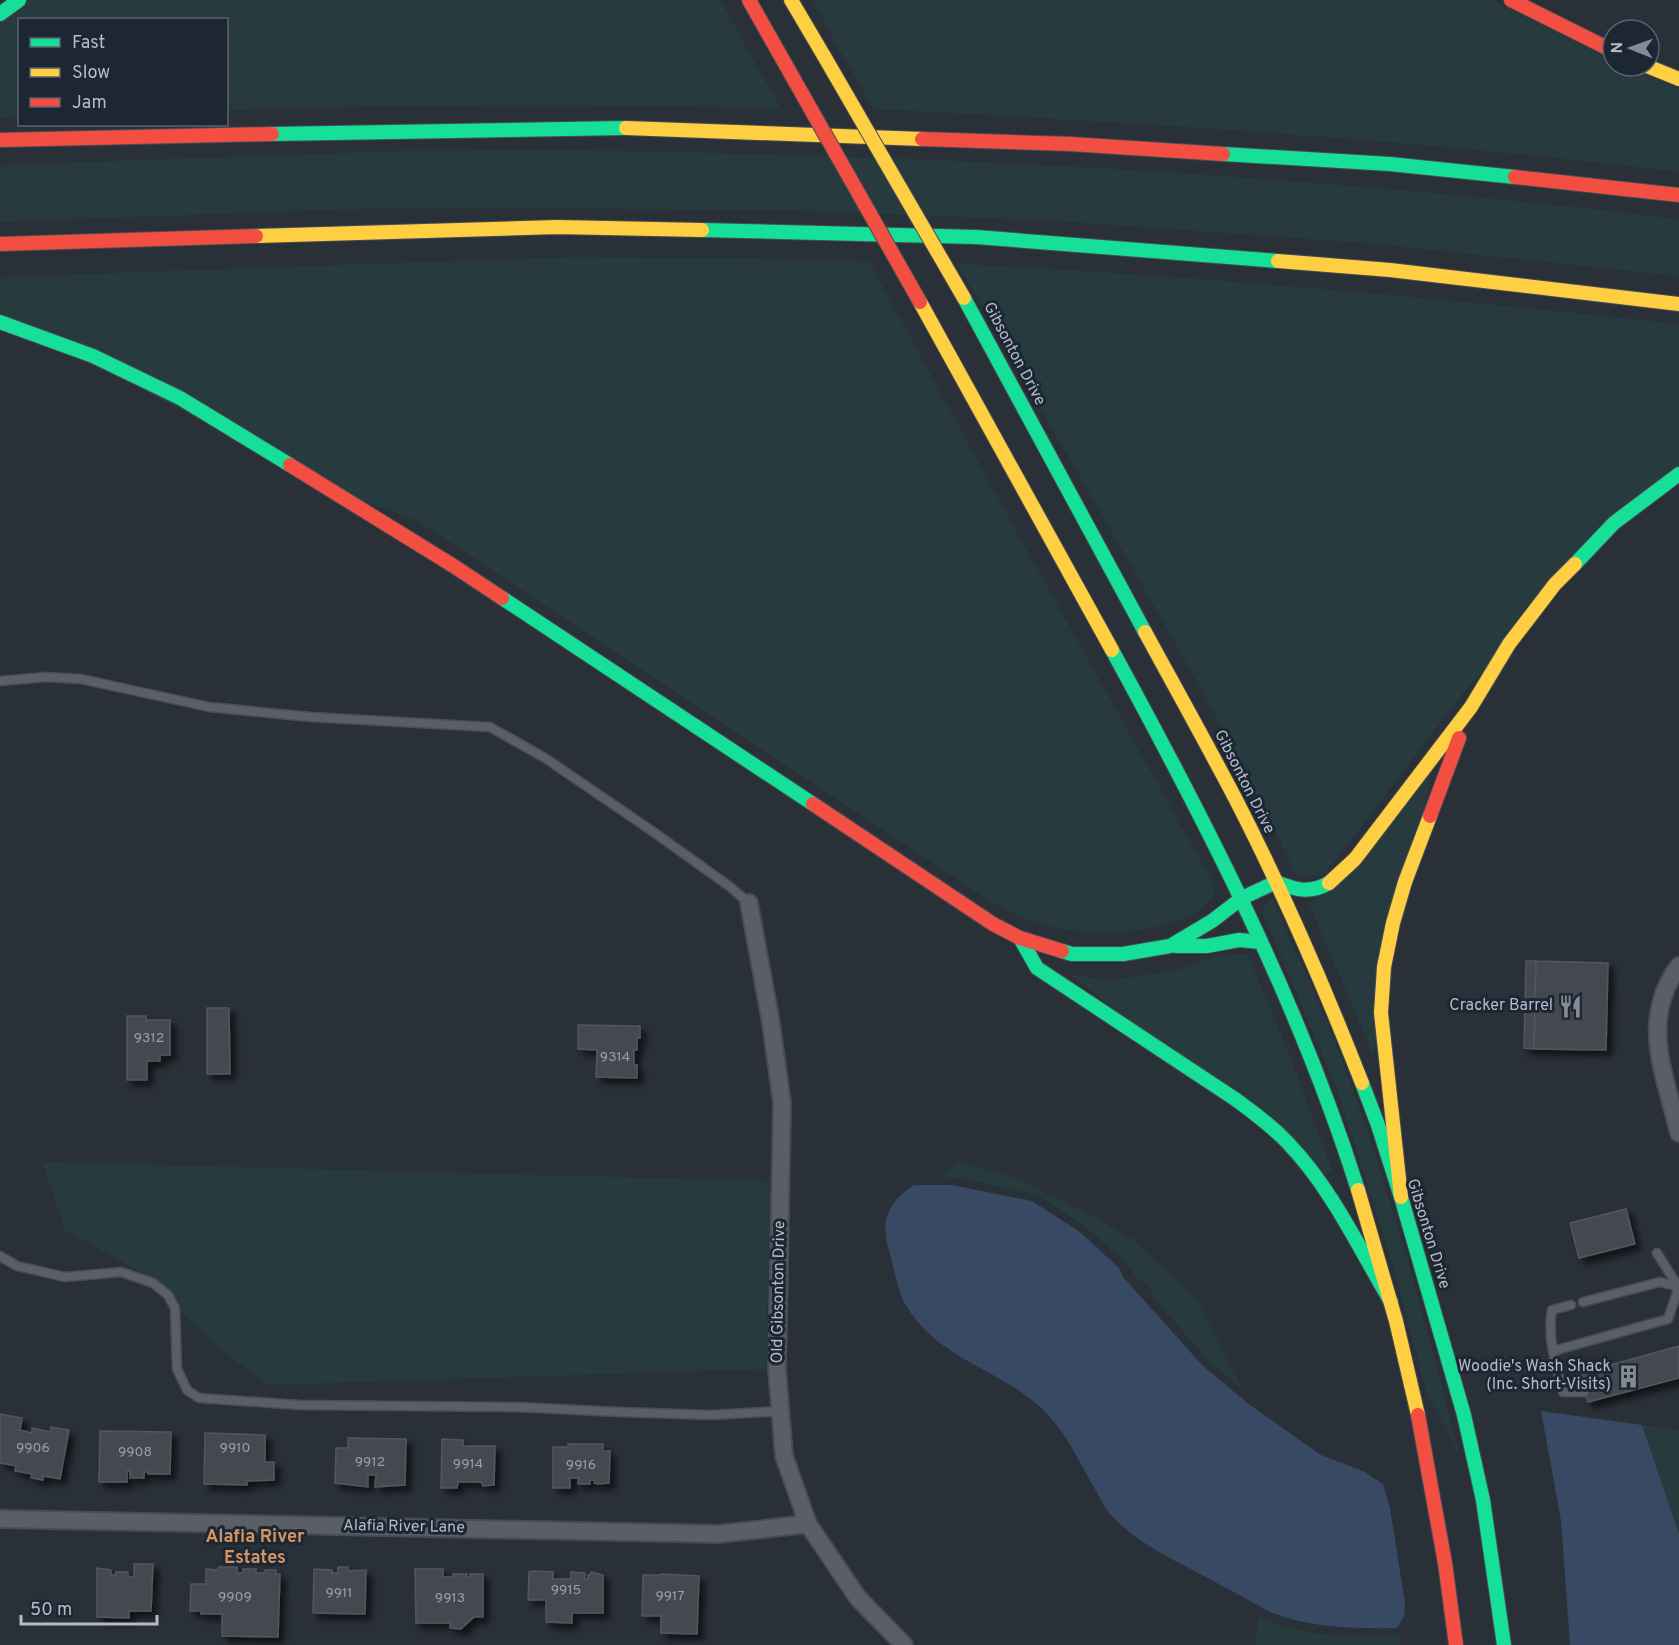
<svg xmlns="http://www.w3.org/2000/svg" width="1679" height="1645" viewBox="0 0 1679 1645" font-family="Overpass,sans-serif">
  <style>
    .green { fill: #273a3e }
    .water { fill: #384963 }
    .building { fill: #444950; stroke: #52575f; stroke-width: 1.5; filter: url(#shadow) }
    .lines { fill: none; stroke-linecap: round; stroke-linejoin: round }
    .lane-casing { stroke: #484c53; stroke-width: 11 }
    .street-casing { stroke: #484c53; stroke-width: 20 }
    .fast-casing { stroke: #484c53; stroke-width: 16 }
    .slow-casing { stroke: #484c53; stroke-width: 16 }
    .jam-casing { stroke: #484c53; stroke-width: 16 }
    .lane { stroke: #5a5e66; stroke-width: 8 }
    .street { stroke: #5a5e66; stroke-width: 16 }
    .fast { stroke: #16e098; stroke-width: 14 }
    .slow { stroke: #ffcf43; stroke-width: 14 }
    .jam { stroke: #f24e42; stroke-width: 14 }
    .slow-bridge-casing { stroke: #484c53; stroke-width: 16; stroke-linecap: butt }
    .jam-bridge-casing { stroke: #484c53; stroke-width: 16; stroke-linecap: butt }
    .slow-bridge { stroke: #ffcf43; stroke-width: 14 }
    .jam-bridge { stroke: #f24e42; stroke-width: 14 }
    .labels { text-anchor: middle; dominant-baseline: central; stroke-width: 6; stroke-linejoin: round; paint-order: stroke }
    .number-label { font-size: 14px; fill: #989fab }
    .street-label { font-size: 16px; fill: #b4bcc9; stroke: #1d2633 }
    .poi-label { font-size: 16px; fill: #b4bcc9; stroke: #1d2633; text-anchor: end }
    .neighbourhood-label { font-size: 18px; font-weight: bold; fill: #d59563; stroke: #1d2633 }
  </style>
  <defs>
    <filter id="shadow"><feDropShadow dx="5.5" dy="5.5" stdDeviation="3" flood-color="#0009"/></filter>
  </defs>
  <rect width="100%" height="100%" fill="#2a3038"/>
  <!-- green -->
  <path class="green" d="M25,0H720L781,109C596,103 411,105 227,110L226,20H20L19,117L0,118V20Z
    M812,0H1491L1613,61V66H1625L1679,89V172C1411,139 1142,123 873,109Z
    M562,150C935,155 1308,174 1679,219V276L1366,243L1055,221L814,211L538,208L349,209L0,222V165L401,151Z
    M570,257L735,258L869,261L1019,536L1216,888C1208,910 1189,918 1167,924C1116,938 1064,936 1015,914C995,906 977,892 960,881L418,521L329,488L0,315V277Z
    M958,264C1199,276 1439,298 1679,324V465L1463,693L1325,874L1297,877C1197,665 1071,468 958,264Z
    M1433,767L1373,1055L1309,904Z
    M1272,898C1291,941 1311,984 1329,1027C1385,1167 1423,1312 1460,1457L1426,1391L1393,1265L1336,1087L1262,912L1269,899Z
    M1248,954L1290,1056L1333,1172L1325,1175L1071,975L1111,980L1174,971L1217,955Z
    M957,1161L1018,1179L1085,1212L1134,1240L1198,1301L1239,1383L1249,1394L1209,1361L1159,1304L1146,1283L1136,1278L1126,1262L1086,1227L1038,1195L954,1177H944Z
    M42,1162L770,1181L766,1369L268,1385L223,1351L135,1269L65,1230Z
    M1642,1425L1679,1430V1534Z
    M1259,1616C1301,1638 1353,1637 1398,1636L1401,1645H1255Z"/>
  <!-- water -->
  <path class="water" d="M914,1185H952L1032,1201L1080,1232L1119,1268L1123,1277L1203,1366L1250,1405L1321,1455L1363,1471L1383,1484L1390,1508L1405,1603L1404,1616L1397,1628C1354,1629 1311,1628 1270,1612C1248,1600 1225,1587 1202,1575C1170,1558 1137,1543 1112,1516C1105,1509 1100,1498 1095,1489C1079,1461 1064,1428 1039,1406C995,1367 935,1358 904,1302C897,1288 894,1269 890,1254C880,1223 886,1203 914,1185Z
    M1541,1411L1642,1425L1679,1534V1645H1570L1561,1521Z"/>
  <!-- building -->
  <path class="building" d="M1526,961H1536L1534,1049L1524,1048Z
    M1536,961L1608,963L1606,1050L1534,1049Z
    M207,1008H229L230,1074H207Z
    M127,1016H146V1020H170V1055H160V1061H147V1080H127Z
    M578,1025L640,1026V1038H637V1050H634V1065H637V1078L596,1077L597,1050L578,1049Z
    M1626,1209L1635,1244L1579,1258L1570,1223Z
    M1679,1346V1378L1588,1402L1578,1374Z
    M0,1414L22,1418L20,1430L32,1433V1428L50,1432L51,1427L69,1430L60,1479L43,1476V1480L31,1478L32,1474L15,1471L16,1466L0,1463Z
    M100,1431L171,1432L170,1474H148V1472H144V1478H130V1471H127V1482H99Z
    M205,1433L265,1435V1462H274V1480L247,1481V1485L204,1484Z
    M348,1438L406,1439L405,1485L375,1487L376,1475H368V1487L335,1483L336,1448H348Z
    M442,1439L463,1440V1446H495L494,1485L483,1486L481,1482H458L457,1488H441Z
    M568,1444H603V1451H610L609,1483L598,1484L594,1483L595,1480H590V1484H578V1478H570V1488H553V1447H568Z
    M134,1564H153L151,1611H129V1618L97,1617V1568L111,1570V1575H116V1572H128V1577H134Z
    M219,1567H237V1573H243V1569H256V1573H265V1570H276V1574H280L278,1637L222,1636V1614H201V1611H190L191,1584H206V1569L218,1570Z
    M338,1567H348V1571L366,1570L365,1614L313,1613L314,1569L332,1570V1573H338Z
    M415,1569H443V1577H453V1574H467L466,1577H470V1574H483V1617H474L461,1629L450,1628V1623H416Z
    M535,1571L553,1572V1579H571V1572L585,1573V1579H588V1575H590L591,1572L603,1575V1613H572V1623L546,1622V1600H528L529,1572Z
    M661,1574L699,1576L697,1634L661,1633V1616H642L643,1575H661Z"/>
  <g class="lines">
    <defs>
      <path id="lane" d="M0,681L46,677L81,679L209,707L311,717L490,727L545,758L655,833L729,886L749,903
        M1657,1253L1679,1288
        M0,1256L17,1266L65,1277L121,1272L153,1283L168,1295L175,1308L177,1369L187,1390L199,1398L300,1405L517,1407L619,1412L711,1415L781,1411
        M1583,1302L1660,1282L1679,1287
        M1571,1305L1552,1310C1547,1338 1556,1365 1563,1392H1584
        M1553,1351L1668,1319L1679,1287"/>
      <path id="street" d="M749,903L771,1023L782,1103L777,1369L784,1456L808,1524L858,1598L904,1645
        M1679,966C1639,1020 1665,1075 1679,1133
        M0,1519L719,1534L808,1524"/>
      <path id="fast" d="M0,14L19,0
        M272,134L626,128
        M1223,154L1390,164L1515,177
        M702,230L976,237L1278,261
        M964,298L1145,632
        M0,322L93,356L180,398L290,465
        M1575,564L1614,523L1679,474
        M502,598L813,804
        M1112,650C1207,824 1298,1000 1358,1190
        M1020,938L1037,968L1235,1099C1254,1113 1272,1126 1288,1143C1332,1189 1359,1248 1391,1302
        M1176,946H1207L1239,940L1261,942
        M1062,951L1072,954H1123L1170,946L1212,921L1242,898L1276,882C1296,890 1309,894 1329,883
        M1362,1083L1378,1125L1401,1197L1464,1415L1483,1500L1504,1645"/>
      <path id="slow" d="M791,0L824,56
        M1647,66L1679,79
        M626,128L922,139
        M256,236L557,227L702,230
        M1278,261L1390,270L1679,304
        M920,302L1112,650
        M1145,632C1175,687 1205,741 1234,796C1282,889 1324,986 1362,1083
        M1329,883L1355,859L1471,707L1509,644L1555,584L1575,564
        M1358,1190L1396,1321L1418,1415
        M1401,1197L1381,1013L1384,967L1393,923L1405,882L1430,816"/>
      <path id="jam" d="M749,0L779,53
        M1511,0L1613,51
        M922,139L1071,144L1223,154
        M0,140L272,134
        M1515,177L1679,195
        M0,244L256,236
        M290,465L452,565L502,598
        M813,804L993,924L1020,938L1062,951
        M1430,816L1459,738
        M1418,1415L1445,1563L1456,1645"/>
    </defs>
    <!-- lane casing -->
    <use href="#lane" class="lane-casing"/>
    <!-- street casing -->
    <use href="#street" class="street-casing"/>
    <!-- fast casing -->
    <use href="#fast" class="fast-casing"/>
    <!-- slow casing -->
    <use href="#slow" class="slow-casing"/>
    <!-- jam casing -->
    <use href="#jam" class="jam-casing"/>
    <!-- lane -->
    <use href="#lane" class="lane"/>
    <!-- street -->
    <use href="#street" class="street"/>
    <!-- fast -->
    <use href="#fast" class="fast"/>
    <!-- slow -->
    <use href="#slow" class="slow"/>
    <!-- jam -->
    <use href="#jam" class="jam"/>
    <defs>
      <path id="slow-bridge" d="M824,56L964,298"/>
      <path id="jam-bridge" d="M779,53L920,302"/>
    </defs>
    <!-- slow-bridge casing -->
    <use href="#slow-bridge" class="slow-bridge-casing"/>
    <!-- jam-bridge casing -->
    <use href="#jam-bridge" class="jam-bridge-casing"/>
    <!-- slow-bridge -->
    <use href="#slow-bridge" class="slow-bridge"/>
    <!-- jam-bridge -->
    <use href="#jam-bridge" class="jam-bridge"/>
  </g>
  <!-- icons -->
  <defs>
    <symbol id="restaurant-bare" viewBox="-9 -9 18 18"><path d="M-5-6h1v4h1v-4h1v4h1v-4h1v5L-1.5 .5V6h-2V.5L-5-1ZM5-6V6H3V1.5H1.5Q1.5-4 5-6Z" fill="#848b96" stroke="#1d2633" stroke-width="2.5" paint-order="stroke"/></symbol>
    <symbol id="building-bare" viewBox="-9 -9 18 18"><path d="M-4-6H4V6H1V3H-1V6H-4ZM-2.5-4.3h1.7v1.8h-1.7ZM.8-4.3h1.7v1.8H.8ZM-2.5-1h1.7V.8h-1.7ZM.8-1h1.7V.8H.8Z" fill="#848b96" stroke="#1d2633" stroke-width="2.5" paint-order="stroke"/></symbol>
  </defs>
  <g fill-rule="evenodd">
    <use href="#restaurant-bare" x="1554" y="990" width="33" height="33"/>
    <use href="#building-bare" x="1612" y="1360" width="33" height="33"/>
  </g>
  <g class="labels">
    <!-- number labels -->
    <g class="number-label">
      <text x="149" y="1038">9312</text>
      <text x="615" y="1057">9314</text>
      <text x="33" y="1448">9906</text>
      <text x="235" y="1448">9910</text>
      <text x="135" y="1452">9908</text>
      <text x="370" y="1462">9912</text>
      <text x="468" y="1464">9914</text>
      <text x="581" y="1465">9916</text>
      <text x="566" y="1590">9915</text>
      <text x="339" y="1593">9911</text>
      <text x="670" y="1596">9917</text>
      <text x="235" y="1597">9909</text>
      <text x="450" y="1598">9913</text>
    </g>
    <!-- street labels -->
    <g class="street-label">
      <text transform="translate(1014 354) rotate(62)">Gibsonton Drive</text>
      <text transform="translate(1244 782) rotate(63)">Gibsonton Drive</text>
      <text transform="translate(1428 1234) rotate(73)">Gibsonton Drive</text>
      <text transform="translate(779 1292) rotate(-89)">Old Gibsonton Drive</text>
      <text transform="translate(404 1527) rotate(1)">Alafia River Lane</text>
    </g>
    <!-- poi labels -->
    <g class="poi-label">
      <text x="1553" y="1006">Cracker Barrel</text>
      <text x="1611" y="1367">Woodie's Wash Shack<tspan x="1611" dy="18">(Inc. Short-Visits)</tspan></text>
    </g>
    <!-- neighbourhood labels -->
    <g class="neighbourhood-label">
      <text x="255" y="1537">Alafia River<tspan x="255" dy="21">Estates</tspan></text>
    </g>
  </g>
  <!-- legend -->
  <rect x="18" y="18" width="210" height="108" fill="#1d2633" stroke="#59626f" stroke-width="1.5"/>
  <rect x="30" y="38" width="30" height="9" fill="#16e098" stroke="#59626f" stroke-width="1.5"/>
  <text x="72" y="48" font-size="18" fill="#b4bcc9">Fast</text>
  <rect x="30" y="68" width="30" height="9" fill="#ffcf43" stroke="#59626f" stroke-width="1.5"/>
  <text x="72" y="78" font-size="18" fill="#b4bcc9">Slow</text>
  <rect x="30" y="98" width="30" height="9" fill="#f24e42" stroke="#59626f" stroke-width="1.5"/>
  <text x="72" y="108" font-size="18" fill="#b4bcc9">Jam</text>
  <!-- north arrow -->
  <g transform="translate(1631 48) rotate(271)"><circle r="28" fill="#1d2633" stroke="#59626f" stroke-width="1.5"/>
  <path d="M0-4.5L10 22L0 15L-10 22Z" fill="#848b96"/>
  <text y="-9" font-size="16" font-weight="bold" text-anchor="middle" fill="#b4bcc9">N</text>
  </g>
  <!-- scale -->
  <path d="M21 1615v9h136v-9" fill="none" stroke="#b4bcc9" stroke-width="3"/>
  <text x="30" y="1615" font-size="18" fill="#b4bcc9" stroke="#1d2633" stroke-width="4.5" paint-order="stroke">50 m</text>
</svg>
